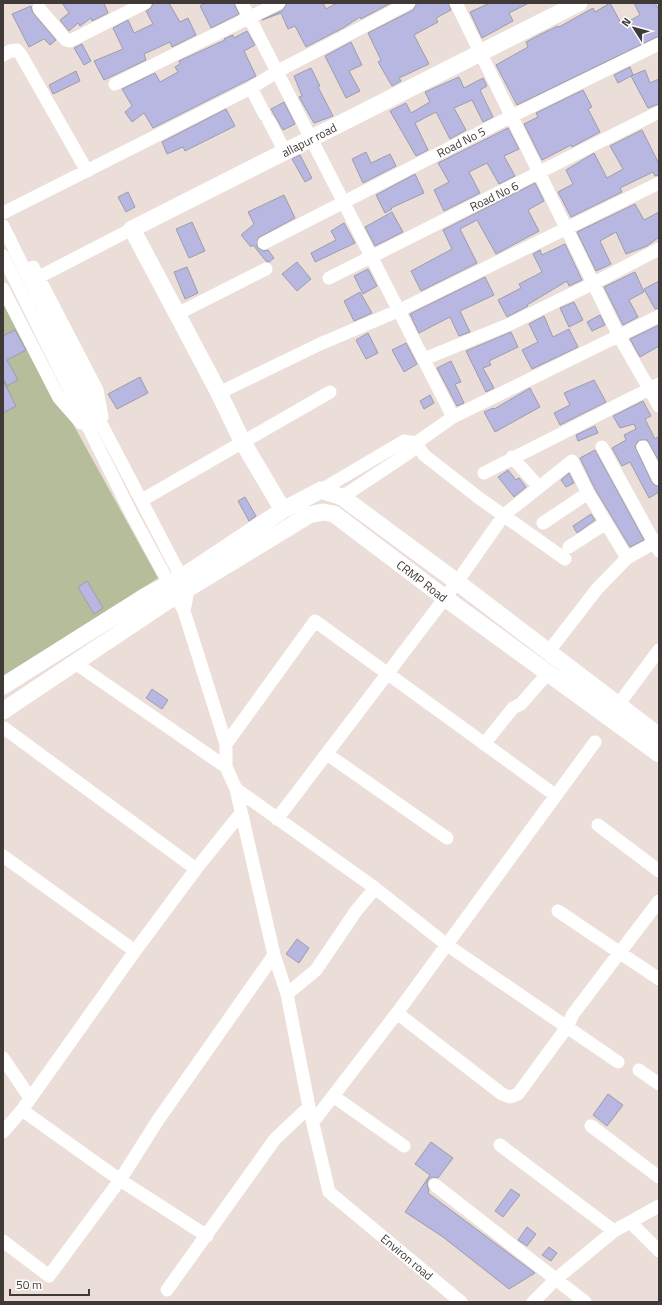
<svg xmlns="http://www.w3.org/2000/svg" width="662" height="1305" viewBox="0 0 662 1305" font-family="'Titillium Web',sans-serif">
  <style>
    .green { fill: #b5bd9a }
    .building { fill: #b7b7e1; stroke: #9d9daa }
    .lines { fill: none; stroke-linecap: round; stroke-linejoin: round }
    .minor { stroke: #fff; stroke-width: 13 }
    .major { stroke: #fff; stroke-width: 17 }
    .labels { text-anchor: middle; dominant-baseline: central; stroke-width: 3.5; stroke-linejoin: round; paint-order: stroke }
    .street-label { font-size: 12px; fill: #3f3a37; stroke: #fff }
  </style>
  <rect width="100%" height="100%" fill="#ebddd7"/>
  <!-- green -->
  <path class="green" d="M4,299L158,578L3,677V300Z"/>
  <!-- building -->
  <path class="building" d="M62,3H104L108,13L92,21L91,18L80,26L78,23L69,31L60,20L69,13Z
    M153,3H169L180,22L188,18L196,35L172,47L170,42L144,54L146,60L104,80L94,61L123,49L113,28L128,20L134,33L153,24L146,11L151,8Z
    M205,3H234L239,14L211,28L200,6Z
    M287,3H323L326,9L337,3H391L361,19L360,17L343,28L306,47L295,26L288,29L281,13L262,20L283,10Z
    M417,3H448L451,10L436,18L438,22L414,35L429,64L399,78L401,81L392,86L378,62L381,60L368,33L413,10Z
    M490,3H529L509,13L513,21L482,38L470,12Z
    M610,3L622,25L640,15L634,3H655L659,10V36L517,105L496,65L528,47L526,42L541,34L558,26L559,27L593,8L595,12Z
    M31,6L33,13L56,40L50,45L44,39L29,47L12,14Z
    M247,31L255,45L244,51L256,76L153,128L144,113L132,122L125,112L132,106L122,89L155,73L160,82L178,72L175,67L180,64L179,61L225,40L224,39L233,35L234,38Z
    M351,42L362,65L349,71L360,91L346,98L325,56Z
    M82,44L91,61L84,65L74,48Z
    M630,67L633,75L631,76L645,70L650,83L659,79V104L648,108L631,76L618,83L614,75Z
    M311,68L320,86L318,87L333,116L314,123L299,97L302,96L294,76Z
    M76,71L80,81L53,94L49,85Z
    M459,77L464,88L483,78L487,86L480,90L493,117L483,122L472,100L454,108L466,130L450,139L436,112L415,123L428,150L416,156L390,111L406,103L411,113L430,102L425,92Z
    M583,90L592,107L588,109L600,132L572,147L571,145L542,160L524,124L538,117L536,113Z
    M284,102L295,124L283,130L271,109Z
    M226,109L235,126L185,151L183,147L167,154L162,142Z
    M508,128L519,149L504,156L515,176L499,184L487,163L469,172L480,193L444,211L434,190L449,182L438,163Z
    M642,130L659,164V175L655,176L653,172L620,188L622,192L571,217L558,192L573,184L566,170L594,153L607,178L623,169L610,146Z
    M366,152L371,163L390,154L396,166L363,183L352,159Z
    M300,155L312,178L305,182L292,159Z
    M415,174L424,193L391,208L392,209L385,213L376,195Z
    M535,183L544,201L528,210L539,231L496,254L477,220L460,229L477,263L421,291L411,271L452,249L443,230Z
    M128,192L135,207L126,212L118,197Z
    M284,195L295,218L258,238L257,247L263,251L268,250L274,258L269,262L266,261L253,245L251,247L241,235L254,224L248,212Z
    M635,204L644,220L659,212V237L647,246L626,254L616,232L600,241L611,264L596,271L577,232Z
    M392,212L403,232L375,246L365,227Z
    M192,222L205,251L189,258L176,229Z
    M344,223L355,243L315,262L311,253L336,240L331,231Z
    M565,244L582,280L569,286L567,281L527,305L528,306L507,317L498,300L521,288L519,284L542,272L533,254L540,250L542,255Z
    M297,262L311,279L297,291L282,274Z
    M187,267L198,293L185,299L174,272Z
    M368,269L377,286L363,294L354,276Z
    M635,272L644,292L629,300L638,317L623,325L604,287Z
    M485,277L494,295L460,311L470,332L459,336L450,317L419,333L410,314Z
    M659,281V308L655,309L644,289Z
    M360,292L372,313L354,321L344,301Z
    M574,302L583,320L569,327L560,308Z
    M600,315L605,325L592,331L587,322Z
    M544,316L553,337L569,329L578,347L532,369L522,350L538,342L529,324Z
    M659,325V346L640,357L630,339Z
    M15,330L26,350L7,360L18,380L7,386L3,378V336Z
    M511,332L518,347L489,361L491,365L483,368L494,388L486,392L466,351Z
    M368,333L378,353L366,359L356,340Z
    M406,343L417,364L404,372L392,350Z
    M451,361L461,382L455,384L464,403L457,406L437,368Z
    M140,377L148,393L117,409L108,394Z
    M3,380L16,406L3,413Z
    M594,380L606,402L560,425L554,413L570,405L564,393Z
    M530,388L540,407L495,432L484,412L493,408L494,409Z
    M430,395L434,403L424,409L420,401Z
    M643,401L651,416L645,419L655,439L659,436V461L647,440H639L635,446L652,483L659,487V492L649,498L630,462L622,466L612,448L626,440L624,435L636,429L634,424L620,428L613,416Z
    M595,426L598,433L578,441L576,435Z
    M595,450L644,540L630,547L595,489L580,458Z
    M508,470L516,480L519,478L526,487L514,497L498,477Z
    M569,473L574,483L566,487L561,480Z
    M245,497L256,516L249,521L238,501Z
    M591,514L595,520L577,533L573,526Z
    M87,581L103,608L94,614L78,587Z
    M152,689L168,700L162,709L146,698Z
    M297,939L309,948L299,963L286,954Z
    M608,1094L623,1105L607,1126L593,1115Z
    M431,1142L453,1158L438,1178L432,1177L428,1180L427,1184L429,1190L428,1193L535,1273L509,1289L443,1237L405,1212L430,1175L415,1164Z
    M511,1189L520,1195L503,1217L495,1211Z
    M527,1227L536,1234L527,1246L518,1240Z
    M549,1247L557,1253L551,1261L542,1255Z"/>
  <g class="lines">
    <!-- minor -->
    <path class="minor" d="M242,3L453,417
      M456,3L619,336L659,406
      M39,8L66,40L70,41L145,3
      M3,55L10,51L17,50L21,55L87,171
      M115,84L279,3
      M251,88L265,115
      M269,121L285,152
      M5,212L251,88L278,71L409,3
      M3,226L95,412L188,590L184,611L131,513L3,256
      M264,243L510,117L659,44
      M33,267L97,390L102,417
      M39,277L132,229
      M329,278L659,112
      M3,289L59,398L81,423
      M177,314L266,269
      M424,359L510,324L594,283L659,249
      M219,393L320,344L400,310L659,183
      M602,447L659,551
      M643,447L659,479
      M512,457L539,487
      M484,473L659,384
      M321,490L404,441L416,443L424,455L479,498L565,559
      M342,497L410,452L416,443L453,417L659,316
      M142,500L330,392
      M543,523L588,493
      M569,547L606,523
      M184,611L226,744V767L236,789L274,955L287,994L309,1107L329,1192L461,1302
      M549,651L597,589L627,558
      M75,663L226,767
      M618,705L659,650
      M4,728L196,869
      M226,744L315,621L555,795
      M484,744L513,708L521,704L548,673
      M327,754L447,838
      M236,789L375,888L447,945L618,1062
      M277,819L457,582L504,515L572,461L588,493L627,558L659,540
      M598,825L659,871
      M3,856L135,951
      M558,911L659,979
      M287,994L316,970L356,911L375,888
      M397,1013L502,1094L510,1097L518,1094L567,1027L573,1014L659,901
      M3,1058L30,1098
      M639,1070L659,1084
      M333,1096L404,1146
      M22,1110L120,1180L207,1236
      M313,1122L397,1013L595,742
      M591,1126L659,1177
      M3,1132L22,1110L135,951L196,869L241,813
      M500,1145L614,1231
      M435,1185L585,1302
      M630,1222L659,1251
      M3,1241L49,1276L120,1180L158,1120L274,955
      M167,1290L275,1139L309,1107
      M533,1302L556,1279L614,1231L659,1206"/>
    <!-- major -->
    <path class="major" d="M283,510L242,441L219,393L132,229L579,3
      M3,686L146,596L182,577L283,510L321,490L342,497L457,582L659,736
      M3,711L166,602L309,515L323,512L334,514L445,598L659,754"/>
  </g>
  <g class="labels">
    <!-- street labels -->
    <g class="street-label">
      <text transform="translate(309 140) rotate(-27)">allapur road</text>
      <text transform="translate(461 142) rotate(-27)">Road No 5</text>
      <text transform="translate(494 196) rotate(-26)">Road No 6</text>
      <text transform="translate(422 581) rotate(37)">CRMP Road</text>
      <text transform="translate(407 1257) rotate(40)">Environ road</text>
    </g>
  </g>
  <!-- border -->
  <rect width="662" height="1305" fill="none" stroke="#3f3a37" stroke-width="8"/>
  <!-- north arrow -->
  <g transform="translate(634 28) rotate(306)" stroke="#ffffff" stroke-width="3" paint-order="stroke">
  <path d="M0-3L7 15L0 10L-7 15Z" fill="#3f3a37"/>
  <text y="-6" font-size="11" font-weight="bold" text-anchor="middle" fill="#3f3a37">N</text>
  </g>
  <!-- scale -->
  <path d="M10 1289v6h79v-6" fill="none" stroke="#3f3a37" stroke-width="2"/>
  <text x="16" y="1289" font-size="12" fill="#3f3a37" stroke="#ffffff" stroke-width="3" paint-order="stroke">50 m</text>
</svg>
